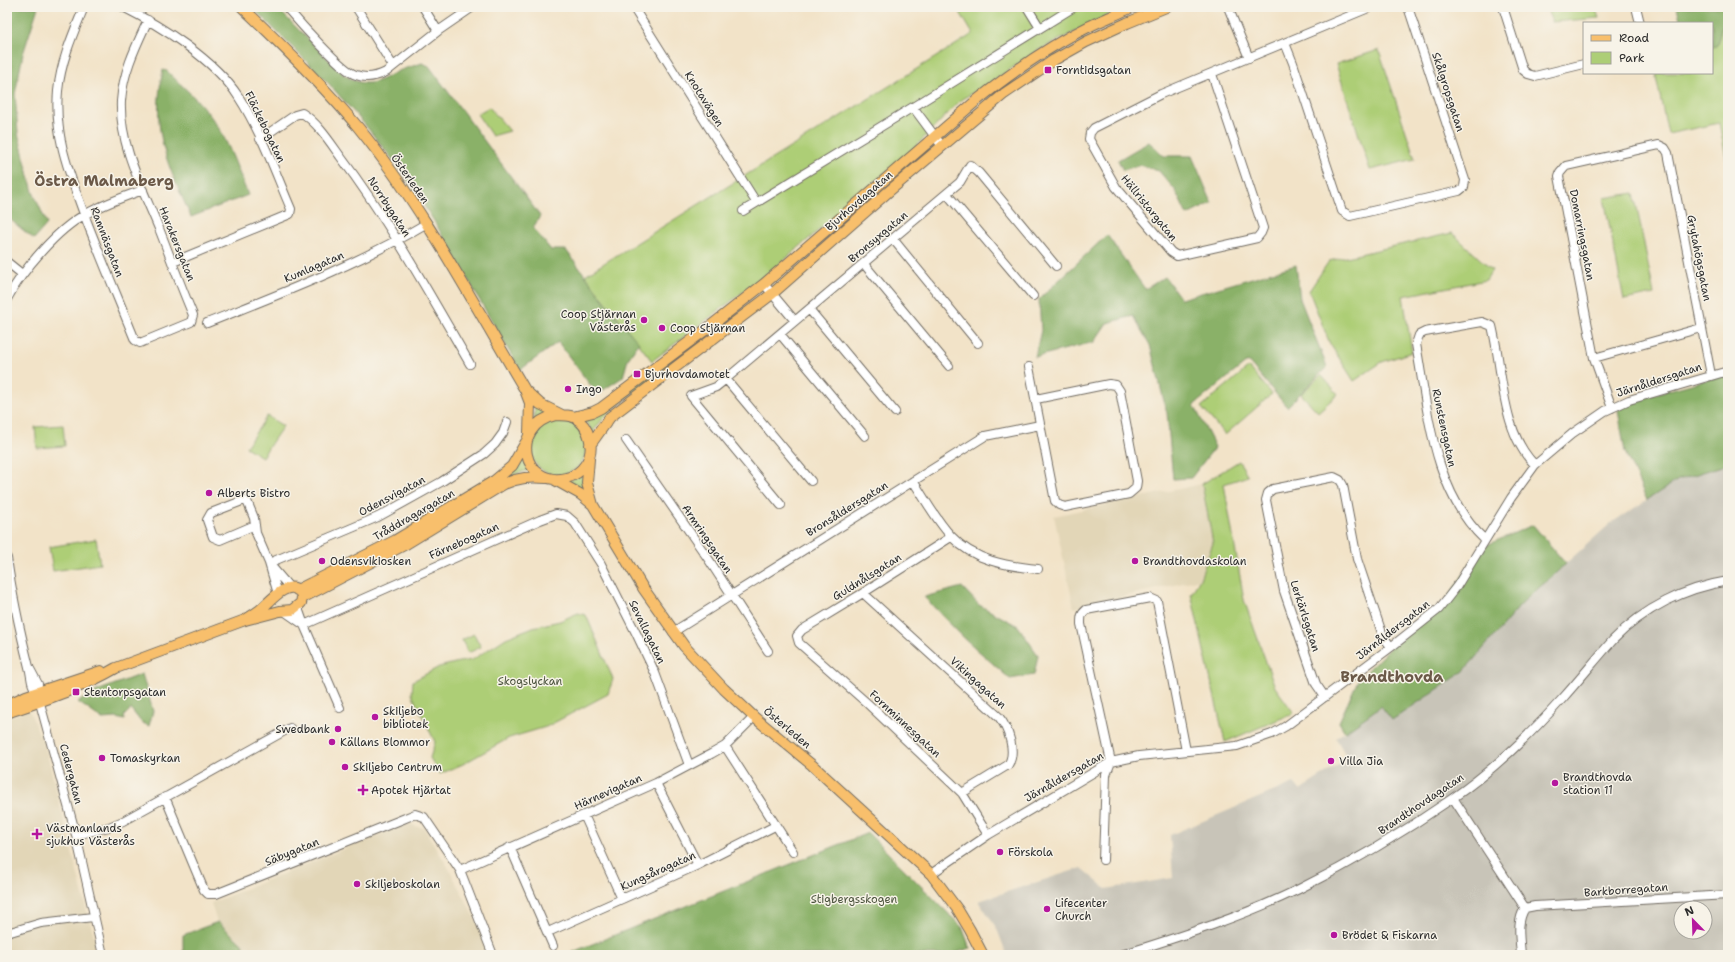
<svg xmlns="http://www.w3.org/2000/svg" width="1735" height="962" viewBox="0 0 1735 962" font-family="'Shantell Sans',sans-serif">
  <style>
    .built { fill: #e2d6b7 }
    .industrial { fill: #c8c4b8; fill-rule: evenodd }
    .green { fill: #adce76; stroke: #6c7c50 }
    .forest { fill: #8ab167; stroke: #5a6e49 }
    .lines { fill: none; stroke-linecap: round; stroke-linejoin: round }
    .minor-casing { stroke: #716b62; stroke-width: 10 }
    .major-casing { stroke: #716b62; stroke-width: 12 }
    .minor { stroke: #fff; stroke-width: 8 }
    .major { stroke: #f8bf6c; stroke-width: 10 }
    .poi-dot { fill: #b5179e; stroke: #f7f3e8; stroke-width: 1.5 }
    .labels { text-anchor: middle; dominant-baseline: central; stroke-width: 3; stroke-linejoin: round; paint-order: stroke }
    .poi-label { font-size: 11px; fill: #2b2b2b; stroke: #f7f3e8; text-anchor: start }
    .street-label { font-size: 11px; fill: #2b2b2b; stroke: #f7f3e8 }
    .park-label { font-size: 11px; fill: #4c543e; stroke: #f7f3e8 }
    .district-label { font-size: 15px; font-weight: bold; fill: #6b5948; stroke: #f7f3e8 }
  </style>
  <rect width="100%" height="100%" fill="#f7f3e8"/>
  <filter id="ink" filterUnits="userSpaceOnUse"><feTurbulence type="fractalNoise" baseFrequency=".025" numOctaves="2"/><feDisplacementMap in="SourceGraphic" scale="8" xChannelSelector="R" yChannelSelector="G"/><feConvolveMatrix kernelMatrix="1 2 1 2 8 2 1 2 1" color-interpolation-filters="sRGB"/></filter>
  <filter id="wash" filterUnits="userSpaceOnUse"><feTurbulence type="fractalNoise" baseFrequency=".012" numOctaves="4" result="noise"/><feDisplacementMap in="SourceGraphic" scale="16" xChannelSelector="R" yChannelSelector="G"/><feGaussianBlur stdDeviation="0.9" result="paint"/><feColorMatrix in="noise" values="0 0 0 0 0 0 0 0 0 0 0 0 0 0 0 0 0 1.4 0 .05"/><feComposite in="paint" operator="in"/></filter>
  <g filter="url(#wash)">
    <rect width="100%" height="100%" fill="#f2e3c8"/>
    <!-- built -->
    <path class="built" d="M1202,484L1213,543L1200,579L1074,608L1054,516Z
      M29,710L46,750L89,919L100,955H7V718Z
      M405,824H413L414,826L424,828L448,867L480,928L487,955H235L224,946L211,903Z"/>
    <!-- industrial -->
    <path class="industrial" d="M1728,464V955H1007L997,929L979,901L1081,868L1106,889L1173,878L1170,835L1294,783L1300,790L1348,759L1336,738L1381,706L1392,720L1463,672L1525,600L1611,523L1678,480ZM1681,908H1705V932H1681Z"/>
    <!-- green -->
    <path class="green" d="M961,7H1124L1037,51L990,83L962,99L915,147L775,268L652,361L585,275L973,34L958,9Z
      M1546,7H1595L1599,18L1552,22Z
      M1728,20V167L1719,123L1668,134L1656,77L1657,74L1659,73H1712V48L1717,45L1721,29Z
      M1379,50L1415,159L1370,170L1336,64Z
      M489,107L510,131L492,136L477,114Z
      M1634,193L1654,294L1624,300L1604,198Z
      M1452,233L1492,270L1486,280L1403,296L1412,352L1382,362L1354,381L1330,344L1309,291L1329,261Z
      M687,348C682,353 677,359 672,364C644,388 614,400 593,432L584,419Z
      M1249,367L1272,394L1225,435L1201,407Z
      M1321,375L1338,394L1318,412L1301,394Z
      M535,405L548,412L534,420Z
      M267,416L283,426L262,457L246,447Z
      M530 447a28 28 0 1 1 56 0a28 28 0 1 1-56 0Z
      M63,425L65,446L37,448L35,427Z
      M523,458L530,470L518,473L502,481Z
      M1239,461L1248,476L1224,484L1244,600L1275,687L1294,713L1225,742L1191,594L1200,579L1213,543L1202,484Z
      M583,473V491L567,482Z
      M96,539L100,564L53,571L49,547Z
      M578,613L586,615L613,679L608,694L546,727L509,738L463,764L440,774L430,758L435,742L412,694L413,681L439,667L459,662L472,660L506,638L533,627L560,621Z
      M474,634L481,647L468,653L462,640Z"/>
    <!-- forest -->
    <path class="forest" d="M7,7H38L23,54L15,94L18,133L33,192L47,224L34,239L7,217Z
      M252,7H276L343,74C368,91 377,81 401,70C408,67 415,66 422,63L429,66L540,216L533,228L551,250H566L614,314L639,343L628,359L623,377L597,394L558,342L520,370L434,221L401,170L366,126L330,85Z
      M1677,7H1723L1728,13V20L1721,29L1717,45L1712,48V23H1681Z
      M163,70L167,71C183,87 201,102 214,121C229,142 238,171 248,195L191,217C167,163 150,131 163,70Z
      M1149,142L1164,156H1192L1212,203L1187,215L1175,190L1159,171L1140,165L1123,170L1118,160Z
      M1107,235L1145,289L1165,277L1181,299L1296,265L1300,299L1327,367L1287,407L1248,361L1194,405L1215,447L1191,478L1173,479L1167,413L1150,345L1133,316L1107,323L1094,342L1035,357L1041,330L1039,299Z
      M1728,374V464L1678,480L1647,500L1625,452L1618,410L1632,400Z
      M1533,525L1566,564L1525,600L1463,672L1392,720L1381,706L1345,732L1339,722L1358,680L1389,649L1442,606L1482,547Z
      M962,587L979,605L1018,626L1038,655L1034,675L1010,679L963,637L924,597Z
      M142,674L153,711L149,726L141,722L131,709L124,716L125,720L116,718L102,719L78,702L97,691Z
      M868,833L962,927L970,948L950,955H565Z
      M218,922L242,944L249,955H183V935Z"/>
  </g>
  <g filter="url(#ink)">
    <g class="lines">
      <defs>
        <path id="minor" d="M84,7C73,34 61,61 58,91C54,136 69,172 84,214C100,256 118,298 135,340L140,343L191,322L193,315C181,287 171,259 160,231C143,189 119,146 121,101C123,72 136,46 148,20
          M123,7C161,26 215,60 238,96C261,131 275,172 291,209L290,214L173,262
          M286,7C298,21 342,71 356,75C367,79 376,77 386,72L438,31L473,7
          M356,7L393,66
          M423,7L438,31
          M633,7L756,202
          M1027,7L1040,28
          M1228,7L1249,58
          M1503,7L1523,70L1528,74L1535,76L1584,64
          M1636,7L1640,23
          M1285,43L1293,63L1342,211L1350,216L1459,191L1464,187L1465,180L1408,7
          M1212,74L1263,228L1261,233L1257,238L1177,256L1171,252L1116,187L1089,139L1090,133L1094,128L1161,94L1371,7
          M913,107L942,146
          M260,139L295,115L302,113C317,122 330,142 340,156C389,221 429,293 470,364
          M947,194L1033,296
          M743,211L913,107L1074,7
          M893,239L978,343
          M7,262L22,274
          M864,264L949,366
          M764,284L795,321
          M7,299C22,271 57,229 86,214C104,204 123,197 143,190
          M809,309L895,412
          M207,323C282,293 357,265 427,223
          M780,334L865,436
          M1594,358L1701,328
          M1029,367L1055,501L1059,505L1065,507L1129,494L1136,488L1137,481L1120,391L1116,385L1109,384L1036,399
          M726,379L811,481
          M1612,408L1594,358L1559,176L1560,173L1566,166L1659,145L1665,148L1668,153L1711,375
          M626,440L709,560L768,651
          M913,481C925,499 936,520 951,536C974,561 1007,566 1038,569
          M781,505L691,396L716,387L726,379L960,182L970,165L979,173L1056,266
          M255,525L220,540L213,537L207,520L211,513L242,501H247L254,518L256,533L269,563L278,594
          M951,537L863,593L802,630L797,636L799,643L868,704L962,793L988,835
          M1485,540C1433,492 1428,410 1416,344L1419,335L1425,332L1482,322L1492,326C1503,370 1501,432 1535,465
          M7,558C12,595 20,631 29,667C32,677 30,684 37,692
          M269,563L378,517L441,482L484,454L495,444L503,433L507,422
          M272,567L290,588
          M863,593L999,717C1008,728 1017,752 1008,765L962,793
          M299,605V611L304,625L340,708
          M284,611L304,625
          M304,625L540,520L556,514L567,516L575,523L601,564L637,635L655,673L689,765
          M673,632L985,436L1040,425
          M30,669L38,684L37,692L76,835L103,955
          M1325,697L1316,684L1284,591L1266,500L1268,493L1273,489L1334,477L1340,480L1343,485L1357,559L1383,636L1391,647
          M725,746L793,852
          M656,783L698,865
          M165,797L204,890L208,894H216L403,819L415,814L424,817L460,870L493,955
          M1453,798L1525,908C1516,922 1520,939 1521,955
          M584,815L622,899
          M76,835L109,827L123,821L290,728
          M510,847L553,946
          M1103,860L1106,775L1111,762L1081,624C1081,617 1081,614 1086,610L1150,598L1157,601L1186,751
          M460,870L656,783L711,754L725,746L754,717
          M931,874L988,835L1111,762L1139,756L1237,746L1272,734L1286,726L1391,647L1439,609L1457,586L1511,498L1535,465L1573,433L1605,411L1629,400L1728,371
          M1525,908L1535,906L1728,895
          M548,932L698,865L775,826
          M7,933L41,923L93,917
          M1121,955C1181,936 1242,917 1299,889C1352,863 1404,832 1453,798C1493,770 1530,735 1563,698C1580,679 1596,659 1613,640C1644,608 1685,588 1728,581"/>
        <path id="major" d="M242,7C282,45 322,84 358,127C423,207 472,301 525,390L530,403L529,433
          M527,392L540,404L562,415
          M556,415C561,415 569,415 574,417C590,426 596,450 585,465C581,471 574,476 566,478C523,488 508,426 556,415Z
          M573,417L593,412L601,408L708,328L764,284L976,101C1011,73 1047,47 1088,27C1102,20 1118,14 1132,7
          M590,445L610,417L772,294L888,192L1004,94L1054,60L1086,42L1127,23L1166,7
          M589,459L587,483L593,505L643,588L684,646L724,689L754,717L812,765L931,874L958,910L970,930L983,955
          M555,480L580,494L592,504
          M297,590L396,540L494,481L512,466L526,442
          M302,598L406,544L504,484C519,477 530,477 546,478
          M7,705L26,696L101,671
          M7,713C44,700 82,688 116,668L245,620L280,611L292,610L301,603C302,599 303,595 299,591C287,579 269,603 260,610C256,613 250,617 245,620"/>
      </defs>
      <!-- minor casing -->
      <use href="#minor" class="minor-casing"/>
      <!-- major casing -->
      <use href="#major" class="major-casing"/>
      <!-- minor -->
      <use href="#minor" class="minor"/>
      <!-- major -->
      <use href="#major" class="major"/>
    </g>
  </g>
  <!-- markers -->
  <g class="poi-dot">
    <rect x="1044" y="66" width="8" height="8" rx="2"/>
    <circle cx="644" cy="320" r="4"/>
    <circle cx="662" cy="328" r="4"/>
    <rect x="633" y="370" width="8" height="8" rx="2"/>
    <circle cx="568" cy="389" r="4"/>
    <circle cx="209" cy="493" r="4"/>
    <circle cx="322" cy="561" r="4"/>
    <circle cx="1135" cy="561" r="4"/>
    <rect x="72" y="688" width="8" height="8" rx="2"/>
    <circle cx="375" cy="717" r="4"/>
    <circle cx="338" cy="729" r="4"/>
    <circle cx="332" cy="742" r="4"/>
    <circle cx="102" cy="758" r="4"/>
    <circle cx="1331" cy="761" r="4"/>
    <circle cx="345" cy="767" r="4"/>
    <circle cx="1555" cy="783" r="4"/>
    <path d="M361 784h4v4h4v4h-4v4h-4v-4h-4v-4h4z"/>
    <path d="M35 828h4v4h4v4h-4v4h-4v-4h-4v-4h4z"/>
    <circle cx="1000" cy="852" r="4"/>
    <circle cx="357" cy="884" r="4"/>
    <circle cx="1047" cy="909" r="4"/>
    <circle cx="1334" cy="935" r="4"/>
  </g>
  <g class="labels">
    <!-- poi labels -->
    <g class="poi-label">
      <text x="1056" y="70">Forntidsgatan</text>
      <text x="636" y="314" text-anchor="end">Coop Stjärnan<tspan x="636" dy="13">Västerås</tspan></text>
      <text x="670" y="328">Coop Stjärnan</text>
      <text x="645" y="374">Bjurhovdamotet</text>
      <text x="576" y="389">Ingo</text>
      <text x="217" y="493">Alberts Bistro</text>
      <text x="330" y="561">Odensvikiosken</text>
      <text x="1143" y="561">Brandthovdaskolan</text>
      <text x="84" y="692">Stentorpsgatan</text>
      <text x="383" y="711">Skiljebo<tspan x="383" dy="13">bibliotek</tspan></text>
      <text x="330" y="729" text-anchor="end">Swedbank</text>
      <text x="340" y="742">Källans Blommor</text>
      <text x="110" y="758">Tomaskyrkan</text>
      <text x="1339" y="761">Villa Jia</text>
      <text x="353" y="767">Skiljebo Centrum</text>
      <text x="1563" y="777">Brandthovda<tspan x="1563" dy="13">station 11</tspan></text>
      <text x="371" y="790">Apotek Hjärtat</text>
      <text x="46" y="828">Västmanlands<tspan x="46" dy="13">sjukhus Västerås</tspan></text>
      <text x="1008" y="852">Förskola</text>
      <text x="365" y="884">Skiljeboskolan</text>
      <text x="1055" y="903">Lifecenter<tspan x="1055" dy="13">Church</tspan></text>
      <text x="1342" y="935">Brödet &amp; Fiskarna</text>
    </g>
    <!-- street labels -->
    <g class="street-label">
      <text transform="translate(1448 92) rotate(72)">Skålgropsgatan</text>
      <text transform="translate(704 99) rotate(58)">Knotavägen</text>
      <text transform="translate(265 127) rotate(64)">Fläckebogatan</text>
      <text transform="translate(410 179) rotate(55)">Österleden</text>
      <text transform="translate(859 201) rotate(-41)">Bjurhovdagatan</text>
      <text transform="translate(389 207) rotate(57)">Norrbygatan</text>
      <text transform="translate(1149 208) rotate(51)">Hällristargatan</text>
      <text transform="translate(1582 235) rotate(79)">Domarringsgatan</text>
      <text transform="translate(878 237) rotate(-40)">Bronsyxgatan</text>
      <text transform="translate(107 242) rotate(69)">Ramnäsgatan</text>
      <text transform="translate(177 244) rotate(68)">Harakersgatan</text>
      <text transform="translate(1699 258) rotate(79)">Grytahögsgatan</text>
      <text transform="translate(314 267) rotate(-23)">Kumlagatan</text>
      <text transform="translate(1659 380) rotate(-18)">Järnåldersgatan</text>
      <text transform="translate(1444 428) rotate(78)">Runstensgatan</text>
      <text transform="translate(392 496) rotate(-28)">Odensvigatan</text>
      <text transform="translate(847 509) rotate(-32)">Bronsåldersgatan</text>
      <text transform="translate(414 515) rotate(-30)">Tråddragargatan</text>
      <text transform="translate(707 539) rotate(56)">Armringsgatan</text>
      <text transform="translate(464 541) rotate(-24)">Färnebogatan</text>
      <text transform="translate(867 577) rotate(-32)">Guldnålsgatan</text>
      <text transform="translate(1305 616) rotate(72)">Lerkärlsgatan</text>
      <text transform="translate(1393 630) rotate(-38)">Järnåldersgatan</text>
      <text transform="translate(647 632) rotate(64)">Sevallagatan</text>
      <text transform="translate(978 683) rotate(42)">Vikingagatan</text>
      <text transform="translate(905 724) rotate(43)">Fornminnesgatan</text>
      <text transform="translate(787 728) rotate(40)">Österleden</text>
      <text transform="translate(71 774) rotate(75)">Cedergatan</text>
      <text transform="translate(1064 777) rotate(-30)">Järnåldersgatan</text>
      <text transform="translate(608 792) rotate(-24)">Härnevigatan</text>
      <text transform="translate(1421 804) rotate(-34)">Brandthovdagatan</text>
      <text transform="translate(292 852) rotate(-22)">Säbygatan</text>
      <text transform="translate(658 871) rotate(-24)">Kungsåragatan</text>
      <text transform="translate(1626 890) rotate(-4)">Barkborregatan</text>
    </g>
    <!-- park labels -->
    <g class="park-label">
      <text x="530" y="681">Skogslyckan</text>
      <text x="854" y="899">Stigbergsskogen</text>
    </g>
    <!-- district labels -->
    <g class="district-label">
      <text x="104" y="181">Östra Malmaberg</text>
      <text x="1392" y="677">Brandthovda</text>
    </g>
  </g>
  <!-- margin -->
  <rect width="1735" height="962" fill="none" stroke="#f7f3e8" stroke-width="24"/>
  <!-- legend -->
  <rect x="1583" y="22" width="130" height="52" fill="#f7f3e8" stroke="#a5a39c"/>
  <rect x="1591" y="35" width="20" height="6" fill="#f8bf6c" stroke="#a5a39c"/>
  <text x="1619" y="42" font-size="12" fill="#2b2b2b">Road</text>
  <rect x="1591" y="52" width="20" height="12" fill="#adce76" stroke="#a5a39c"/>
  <text x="1619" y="62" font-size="12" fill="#2b2b2b">Park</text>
  <!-- north arrow -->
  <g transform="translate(1693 920) rotate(337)"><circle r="19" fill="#f7f3e8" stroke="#a5a39c"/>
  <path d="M0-3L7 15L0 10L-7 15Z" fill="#b5179e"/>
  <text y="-6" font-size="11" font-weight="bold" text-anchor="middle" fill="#2b2b2b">N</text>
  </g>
</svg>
